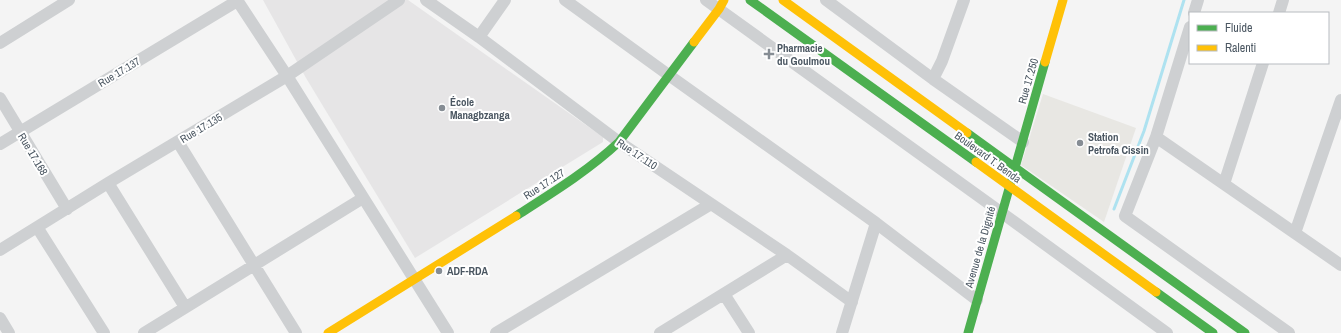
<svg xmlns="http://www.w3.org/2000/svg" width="1341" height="333" viewBox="0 0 1341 333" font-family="'Archivo Narrow',sans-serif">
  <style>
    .commercial { fill: #e8e7e3 }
    .education { fill: #e6e5e6 }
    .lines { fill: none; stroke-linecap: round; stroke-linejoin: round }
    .stream { stroke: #aee2f0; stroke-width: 3 }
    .street { stroke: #ced0d2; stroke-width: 12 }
    .fast { stroke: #4caf50; stroke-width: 9 }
    .slow { stroke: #ffc107; stroke-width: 9 }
    .poi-dot { fill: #868d94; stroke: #fff; stroke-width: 1.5 }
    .labels { text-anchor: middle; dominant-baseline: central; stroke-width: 4; stroke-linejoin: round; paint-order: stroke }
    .poi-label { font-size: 11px; font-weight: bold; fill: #4a5661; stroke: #fff; text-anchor: start }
    .street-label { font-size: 11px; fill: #4a5661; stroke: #fff }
  </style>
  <rect width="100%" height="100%" fill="#f4f4f4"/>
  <!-- commercial -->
  <path class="commercial" d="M1043,94L1136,128L1104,222L1021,165Z"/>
  <!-- education -->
  <path class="education" d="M263,0H408L603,137V142L415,258L306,78Z"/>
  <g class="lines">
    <!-- stream -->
    <path class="stream" d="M1114,209L1144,131L1184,0"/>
    <!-- street -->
    <path class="street" d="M237,0L287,76L448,333
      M426,0L479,37L619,142L787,255L852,302
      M565,0L670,76L876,223L977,300
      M706,0L1002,213L1167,333
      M826,0L933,79L1023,142
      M1194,13L1198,0
      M1279,13L1283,0
      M1190,27L1156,137L1125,216L1289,333
      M479,37L505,0
      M0,43L69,0
      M933,79L942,61L964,0
      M0,98L67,209
      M1156,137L1341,265
      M178,142L296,333
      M0,144L237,1
      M108,183L185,307
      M1224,184L1263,63
      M37,227L104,333
      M1295,233L1341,100
      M0,250L108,183L287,76L399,0
      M724,294L749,333
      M0,318L9,333
      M144,333L363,198
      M496,333L711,204
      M660,333L787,255
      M842,333L876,223"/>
    <!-- fast -->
    <path class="fast" d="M750,0L976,162
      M967,133L1245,333
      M516,216C552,193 588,171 619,142L694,42
      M1156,292L1213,333
      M968,333L1045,62"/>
    <!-- slow -->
    <path class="slow" d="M783,0L967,133
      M694,42L719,9L724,0
      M1045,62L1063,0
      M976,162L1156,292
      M328,333L516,216"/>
  </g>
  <!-- markers -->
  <g class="poi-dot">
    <path d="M767 48h4v4h4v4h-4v4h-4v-4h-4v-4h4z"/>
    <circle cx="442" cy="108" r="4"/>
    <circle cx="1080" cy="143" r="4"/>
    <circle cx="439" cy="271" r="4"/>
  </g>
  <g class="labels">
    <!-- poi labels -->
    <g class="poi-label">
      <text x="777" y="48">Pharmacie<tspan x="777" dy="13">du Goulmou</tspan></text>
      <text x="450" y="102">École<tspan x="450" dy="13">Managbzanga</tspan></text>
      <text x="1088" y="137">Station<tspan x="1088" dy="13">Petrofa Cissin</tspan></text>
      <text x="447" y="271">ADF-RDA</text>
    </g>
    <!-- street labels -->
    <g class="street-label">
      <text transform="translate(119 72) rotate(-31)">Rue 17.137</text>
      <text transform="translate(1028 81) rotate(-74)">Rue 17.250</text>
      <text transform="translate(201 128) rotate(-31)">Rue 17.135</text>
      <text transform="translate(33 154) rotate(59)">Rue 17.168</text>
      <text transform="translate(637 154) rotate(34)">Rue 17.110</text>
      <text transform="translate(988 157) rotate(36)">Boulevard T. Benda</text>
      <text transform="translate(544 184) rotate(-33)">Rue 17.127</text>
      <text transform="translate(980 247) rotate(-74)">Avenue de la Dignité</text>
    </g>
  </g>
  <!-- legend -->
  <rect x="1189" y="12" width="140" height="52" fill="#ffffff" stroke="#b7bbc0"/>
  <rect x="1197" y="25" width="20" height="6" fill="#4caf50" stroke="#b7bbc0"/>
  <text x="1225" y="32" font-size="12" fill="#4a5661">Fluide</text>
  <rect x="1197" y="45" width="20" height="6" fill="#ffc107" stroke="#b7bbc0"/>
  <text x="1225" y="52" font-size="12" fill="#4a5661">Ralenti</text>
</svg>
